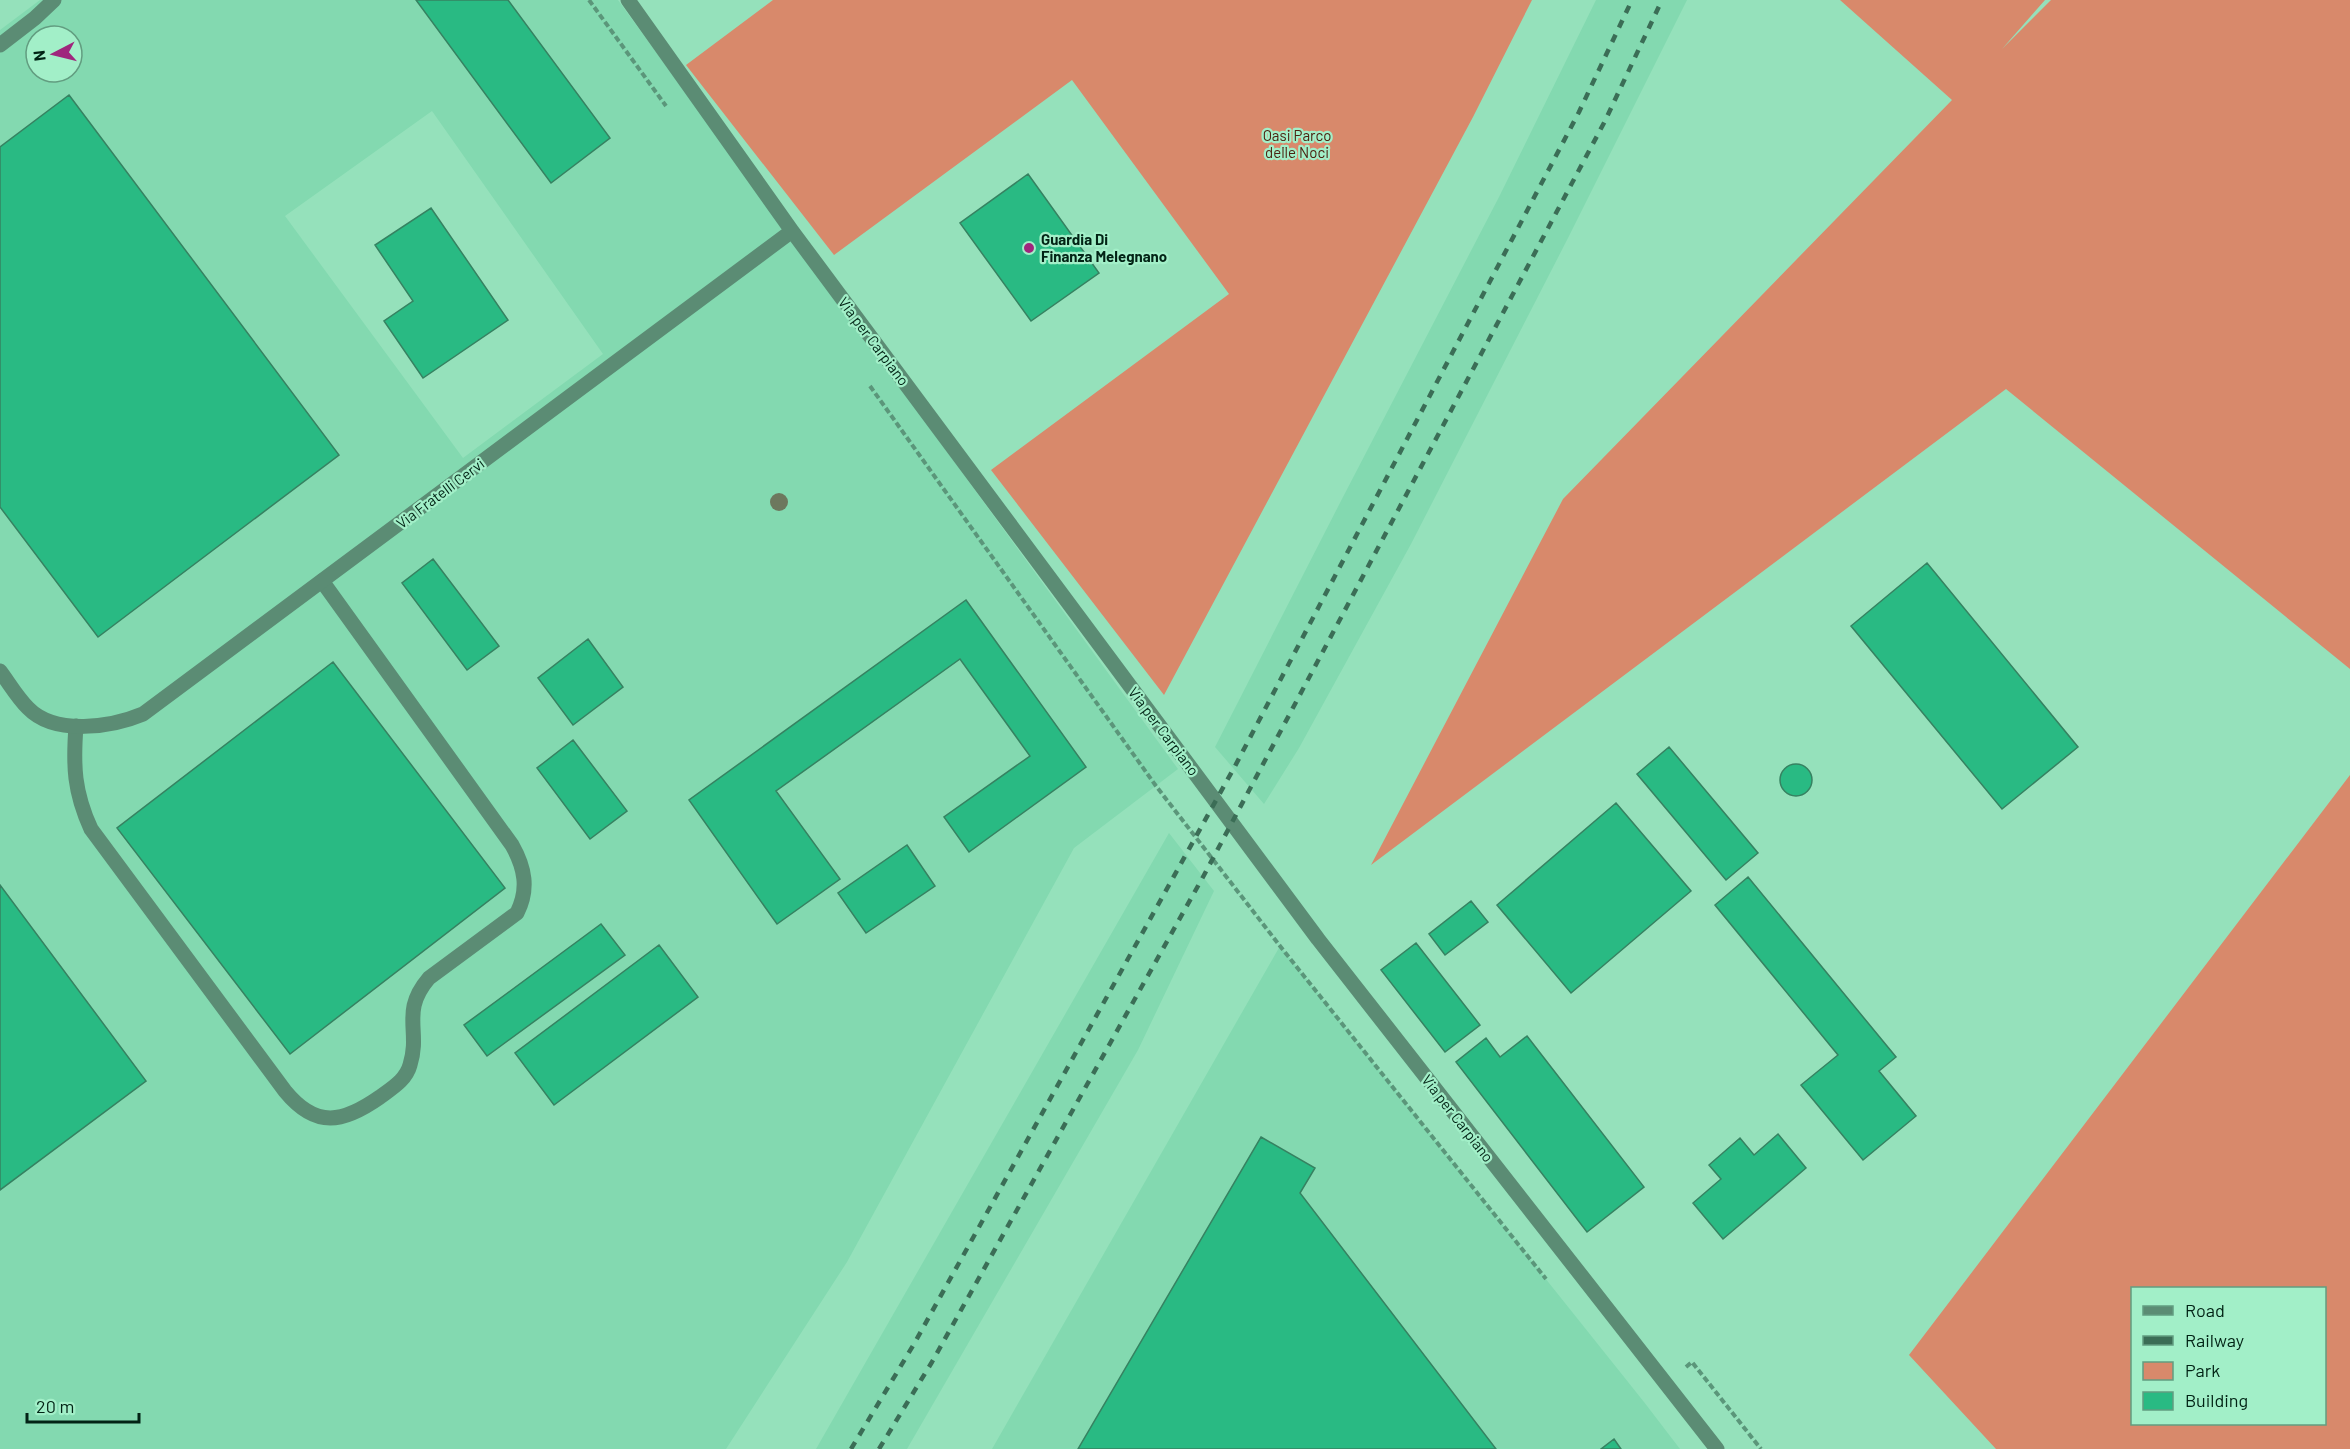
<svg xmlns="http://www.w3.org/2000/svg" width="2350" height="1449" viewBox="0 0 2350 1449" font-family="Barlow,sans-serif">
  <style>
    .built { fill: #83d9b0; fill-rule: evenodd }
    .green { fill: #d8896b; fill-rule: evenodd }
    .building { fill: #29ba83; stroke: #368261; stroke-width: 1.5 }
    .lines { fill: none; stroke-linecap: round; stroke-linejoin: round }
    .path { stroke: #5b967a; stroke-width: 4; stroke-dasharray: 6 3; stroke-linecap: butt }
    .service { stroke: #5b8c74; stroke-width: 15 }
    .minor { stroke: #5b8c74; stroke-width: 15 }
    .rail { stroke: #3b6d56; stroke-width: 4.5; stroke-dasharray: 8 8; stroke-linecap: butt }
    .tree { fill: #6d785e }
    .poi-dot { fill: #9f267d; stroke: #a2efc8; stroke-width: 2 }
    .labels { text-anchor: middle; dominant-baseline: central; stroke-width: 4.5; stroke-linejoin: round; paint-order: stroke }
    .park-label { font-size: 15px; fill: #4c2211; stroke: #a2efc8 }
    .poi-label { font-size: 15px; font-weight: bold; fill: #022315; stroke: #a2efc8; text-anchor: start }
    .street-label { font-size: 15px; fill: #022315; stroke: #a2efc8 }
  </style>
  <rect width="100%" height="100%" fill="#95e1bb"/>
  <!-- built -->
  <path class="built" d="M40,0H618L1178,769L1074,848L847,1262L726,1449H0V30ZM36,36H72V72H36ZM432,111L603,354L463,458L285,216Z
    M1596,0H1687L1568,238L1411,544L1299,748L1264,804L1215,747L1343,497L1499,197Z
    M1169,833L1214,891L1138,1050L907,1449H816Z
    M1280,946L1644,1402L1680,1449H992Z"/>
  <!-- green -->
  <path class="green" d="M773,0H1532L1473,117L1164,695L991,470L1229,294L1072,80L834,255L686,65Z
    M1840,0H2045L2002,49L2051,0H2350V669L2006,389L1371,865L1563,499L1952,100Z
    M2350,775V1449H1996L1909,1355ZM2324,1288V1424H2132V1288Z"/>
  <!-- building -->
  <path class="building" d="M416,0H508L610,138L551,183Z
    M69,95L339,455L98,637L0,507V147Z
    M1028,174L1099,273L1031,321L960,223Z
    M431,208L508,320L423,378L384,321L413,301L375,245Z
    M433,559L499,646L467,670L402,583Z
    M1927,563L2078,747L2002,809L1851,626Z
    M966,600L1086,767L969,852L944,817L1030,756L960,659L776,791L840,879L777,924L689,800Z
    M588,639L623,687L573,725L538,678Z
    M333,662L505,888L290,1054L117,828Z
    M573,740L627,811L590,839L537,768Z
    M1669,747L1758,853L1726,880L1637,774Z
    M1780 780a16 16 0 1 1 32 0a16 16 0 1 1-32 0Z
    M1616,803L1691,891L1571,993L1497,905Z
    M907,845L935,886L866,933L838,893Z
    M1748,877L1896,1057L1879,1071L1916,1116L1863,1160L1801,1085L1838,1055L1715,905Z
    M0,885L146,1081L0,1190Z
    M1471,901L1488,922L1445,955L1429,934Z
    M601,924L625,955L487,1056L464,1025Z
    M1416,943L1480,1025L1445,1052L1381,970Z
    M659,945L698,997L554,1105L515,1053Z
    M1527,1036L1644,1187L1587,1232L1456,1062L1486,1038L1500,1057Z
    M1778,1134L1806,1168L1723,1239L1693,1203L1721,1179L1709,1165L1740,1138L1754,1155Z
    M1261,1137L1315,1168L1300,1193L1496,1449H1078Z
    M1614,1439L1621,1449H1601Z"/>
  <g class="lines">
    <!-- path -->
    <path class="path" d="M589,0L666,106
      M870,386L1156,786L1280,946L1546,1279
      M1686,1367L1692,1362L1761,1449"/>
    <!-- service -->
    <path class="service" d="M76,726C73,766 74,792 91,829L285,1091C316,1129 343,1123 380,1097C392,1088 406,1080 410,1065C421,1030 400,1012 429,978L517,913C529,889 525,868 512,845L322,581"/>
    <!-- minor -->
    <path class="minor" d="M628,0L792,231L1318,939L1717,1449
      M0,45L35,18L54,0
      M0,671C9,683 17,697 28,708C55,736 112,727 143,714L792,231"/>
    <!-- rail -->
    <path class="rail" d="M851,1449L914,1344L1234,768L1579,112L1632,0
      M879,1449L932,1362L1203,877L1605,121L1662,0"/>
  </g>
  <!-- trees -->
  <circle class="tree" cx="779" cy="502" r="9"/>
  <!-- markers -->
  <circle class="poi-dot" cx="1029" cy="248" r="6"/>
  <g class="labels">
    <!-- park labels -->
    <g class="park-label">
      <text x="1297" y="135">Oasi Parco<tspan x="1297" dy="17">delle Noci</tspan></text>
    </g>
    <!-- poi labels -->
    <g class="poi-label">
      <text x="1041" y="239">Guardia Di<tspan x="1041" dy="17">Finanza Melegnano</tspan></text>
    </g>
    <!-- street labels -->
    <g class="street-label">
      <text transform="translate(874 341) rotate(53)">Via per Carpiano</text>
      <text transform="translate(440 493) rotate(-37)">Via Fratelli Cervi</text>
      <text transform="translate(1164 731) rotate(53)">Via per Carpiano</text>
      <text transform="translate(1458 1118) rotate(52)">Via per Carpiano</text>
    </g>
  </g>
  <!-- legend -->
  <rect x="2131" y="1287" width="195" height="138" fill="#a2efc8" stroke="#629d80" stroke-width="1.5"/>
  <rect x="2143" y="1306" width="30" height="9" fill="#5b8c74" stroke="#629d80" stroke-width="1.5"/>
  <text x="2185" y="1317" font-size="18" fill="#022315">Road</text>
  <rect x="2143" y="1336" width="30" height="9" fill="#3b6d56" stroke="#629d80" stroke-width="1.5"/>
  <text x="2185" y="1347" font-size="18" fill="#022315">Railway</text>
  <rect x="2143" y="1362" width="30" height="18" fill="#d8896b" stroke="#629d80" stroke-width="1.5"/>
  <text x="2185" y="1377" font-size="18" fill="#022315">Park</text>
  <rect x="2143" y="1392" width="30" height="18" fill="#29ba83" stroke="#629d80" stroke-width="1.5"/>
  <text x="2185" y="1407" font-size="18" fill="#022315">Building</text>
  <!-- north arrow -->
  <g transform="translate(54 54) rotate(263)"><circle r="28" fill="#a2efc8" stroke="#629d80" stroke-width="1.5"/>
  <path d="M0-4.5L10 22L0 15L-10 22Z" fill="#9f267d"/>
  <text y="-9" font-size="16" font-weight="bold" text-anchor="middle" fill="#022315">N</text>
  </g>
  <!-- scale -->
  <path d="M27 1413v9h112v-9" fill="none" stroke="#022315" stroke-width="3"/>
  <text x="36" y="1413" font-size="18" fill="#022315" stroke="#a2efc8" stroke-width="4.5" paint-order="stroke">20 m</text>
</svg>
